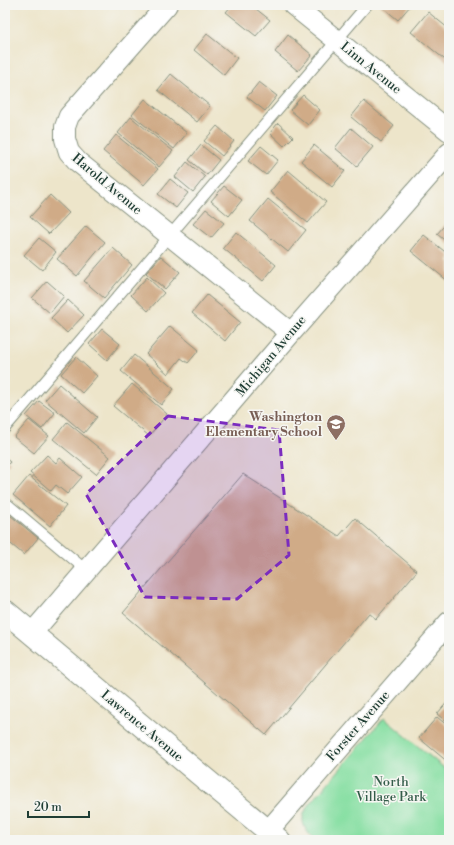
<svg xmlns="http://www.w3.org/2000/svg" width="454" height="845" viewBox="0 0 454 845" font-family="'Libre Bodoni',serif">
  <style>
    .green { fill: #87dfa3; stroke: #538e6c }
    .building { fill: #d0ab87 }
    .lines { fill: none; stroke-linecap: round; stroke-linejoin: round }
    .lane-casing { stroke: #86917f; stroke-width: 12 }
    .street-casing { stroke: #86917f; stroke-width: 22 }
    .secondary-casing { stroke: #86917f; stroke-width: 24 }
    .lane { stroke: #fff; stroke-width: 10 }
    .street { stroke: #fff; stroke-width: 20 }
    .secondary { stroke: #fff; stroke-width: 22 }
    .marked { fill: #7b2cbf; fill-opacity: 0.2; stroke: #7b2cbf; stroke-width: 3; stroke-dasharray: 8 5; stroke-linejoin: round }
    .labels { text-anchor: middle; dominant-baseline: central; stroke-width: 3; stroke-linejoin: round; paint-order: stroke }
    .street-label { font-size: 13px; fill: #1f3d34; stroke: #f6f6f2 }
    .education-label { font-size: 13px; font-weight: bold; fill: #785e54; stroke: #f6f6f2; text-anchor: end }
    .park-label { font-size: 13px; fill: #345d4a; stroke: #f6f6f2 }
  </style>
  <rect width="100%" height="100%" fill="#f6f6f2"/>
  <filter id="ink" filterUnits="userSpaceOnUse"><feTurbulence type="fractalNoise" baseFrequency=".025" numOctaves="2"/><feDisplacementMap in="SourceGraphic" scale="8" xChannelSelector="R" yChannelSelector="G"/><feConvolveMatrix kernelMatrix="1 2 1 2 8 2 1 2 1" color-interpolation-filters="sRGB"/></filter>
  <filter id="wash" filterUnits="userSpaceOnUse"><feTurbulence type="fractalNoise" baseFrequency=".012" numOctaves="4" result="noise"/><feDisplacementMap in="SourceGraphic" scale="16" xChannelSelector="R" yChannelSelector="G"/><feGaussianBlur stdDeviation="0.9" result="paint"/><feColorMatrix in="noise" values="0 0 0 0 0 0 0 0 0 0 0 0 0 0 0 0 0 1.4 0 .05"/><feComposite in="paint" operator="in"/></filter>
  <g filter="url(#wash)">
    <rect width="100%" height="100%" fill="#ede5ca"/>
    <!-- green -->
    <path class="green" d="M384,718L449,772V840H315C308,834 300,824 304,814C305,811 308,808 309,805Z"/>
    <g id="blocks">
      <!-- building -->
      <path class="building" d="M232,5H251L270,20L256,36L226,12Z
        M380,5H411L398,20Z
        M428,12L449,29V63L411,32Z
        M207,34L237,58L224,75L194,50Z
        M288,35L312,55L298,71L275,52Z
        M171,74L210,106L197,122L158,90Z
        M259,82L277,96L265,111L247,97Z
        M303,95L320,110L308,125L290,110Z
        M145,99L187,133L174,149L132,115Z
        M364,101L394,126L381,142L351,117Z
        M131,117L173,151L159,167L118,133Z
        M278,123L293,137L284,146L270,133Z
        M217,126L234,141L222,156L204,141Z
        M351,128L373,147L357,166L335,148Z
        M116,135L158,169L144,185L103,151Z
        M201,145L219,160L207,175L189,160Z
        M314,145L345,171L332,187L301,161Z
        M261,146L278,160L266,175L248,161Z
        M187,162L205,177L193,192L175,177Z
        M288,170L326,202L308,223L270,192Z
        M170,179L188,193L176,208L158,194Z
        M224,186L242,200L229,216L211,201Z
        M50,195L69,213L49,234L30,217Z
        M268,199L306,230L288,252L250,221Z
        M206,209L224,223L211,238L193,224Z
        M449,220V244L437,234Z
        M86,226L105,242L77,276L57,259Z
        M236,232L276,265L263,281L223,248Z
        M424,235L449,255V282L411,251Z
        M39,238L56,252L42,270L24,255Z
        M113,248L132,265L104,298L84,281Z
        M161,256L180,272L165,289L146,273Z
        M147,277L164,293L148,311L131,295Z
        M47,281L64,296L50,313L32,298Z
        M207,295L240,322L225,341L192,313Z
        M68,300L84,315L67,333L51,318Z
        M170,326L199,350L188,363L181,358L168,374L146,354Z
        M102,329L120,344L107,360L89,344Z
        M134,355L174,389L161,405L121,371Z
        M76,357L97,376L82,393L61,374Z
        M59,384L97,417L84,433L45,400Z
        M132,384L167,414L149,436L113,406Z
        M39,401L55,413L42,429L26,416Z
        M29,420L49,436L34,453L14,437Z
        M67,422L110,457L96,474L53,439Z
        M47,455L56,463L60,458L82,477L67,494L56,485L51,491L30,473Z
        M5,458L10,462L5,468Z
        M243,474L339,536L355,518L417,571L376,619L369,613L266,735L123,613Z
        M29,476L66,506L50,526L13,495Z
        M5,511L38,538L24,555L5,539Z
        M449,700V724L437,714Z
        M437,717L449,727V763L419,738Z"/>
    </g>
  </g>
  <g filter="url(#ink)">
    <use href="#blocks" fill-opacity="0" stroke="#86917f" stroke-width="1"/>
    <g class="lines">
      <defs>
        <path id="lane" d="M5,428L367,5
          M5,502L86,570"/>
        <path id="street" d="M167,5L69,116L65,127V139L69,152L78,162L291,333
          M293,5L449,131
          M32,633L231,403L291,333L449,153
          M268,831L449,622"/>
        <path id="secondary" d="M5,611L198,773L279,840"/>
      </defs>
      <!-- lane casing -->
      <use href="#lane" class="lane-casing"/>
      <!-- street casing -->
      <use href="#street" class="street-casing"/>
      <!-- secondary casing -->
      <use href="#secondary" class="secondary-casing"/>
      <!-- lane -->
      <use href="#lane" class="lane"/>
      <!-- street -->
      <use href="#street" class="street"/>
      <!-- secondary -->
      <use href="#secondary" class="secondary"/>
    </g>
  </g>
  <!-- marked area -->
  <path class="marked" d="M168,416L279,430L289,555L237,599L145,597L86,494Z"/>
  <!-- icons -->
  <defs>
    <symbol id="school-pin" viewBox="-11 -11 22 30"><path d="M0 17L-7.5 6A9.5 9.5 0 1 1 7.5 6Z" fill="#8d6e63" stroke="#f6f6f2"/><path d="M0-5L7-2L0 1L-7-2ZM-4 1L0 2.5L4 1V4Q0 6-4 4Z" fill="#fff"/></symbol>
  </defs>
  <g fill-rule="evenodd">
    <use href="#school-pin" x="325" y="413" width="22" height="30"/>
  </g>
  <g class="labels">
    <!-- street labels -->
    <g class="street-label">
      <text transform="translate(371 68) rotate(39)">Linn Avenue</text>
      <text transform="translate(107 184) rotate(40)">Harold Avenue</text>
      <text transform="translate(271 356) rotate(-50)">Michigan Avenue</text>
      <text transform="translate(142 726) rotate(40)">Lawrence Avenue</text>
      <text transform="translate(358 726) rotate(-49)">Forster Avenue</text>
    </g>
    <!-- education labels -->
    <g class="education-label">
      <text x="322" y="417">Washington<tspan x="322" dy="15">Elementary School</tspan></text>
    </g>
    <!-- park labels -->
    <g class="park-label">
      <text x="391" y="782">North<tspan x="391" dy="15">Village Park</tspan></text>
    </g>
  </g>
  <!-- margin -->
  <rect width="454" height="845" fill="none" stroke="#f6f6f2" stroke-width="20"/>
  <!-- scale -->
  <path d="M28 811v6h61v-6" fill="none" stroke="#1f3d34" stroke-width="2"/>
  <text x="34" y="811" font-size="12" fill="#1f3d34" stroke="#f6f6f2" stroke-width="3" paint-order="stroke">20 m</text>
</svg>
